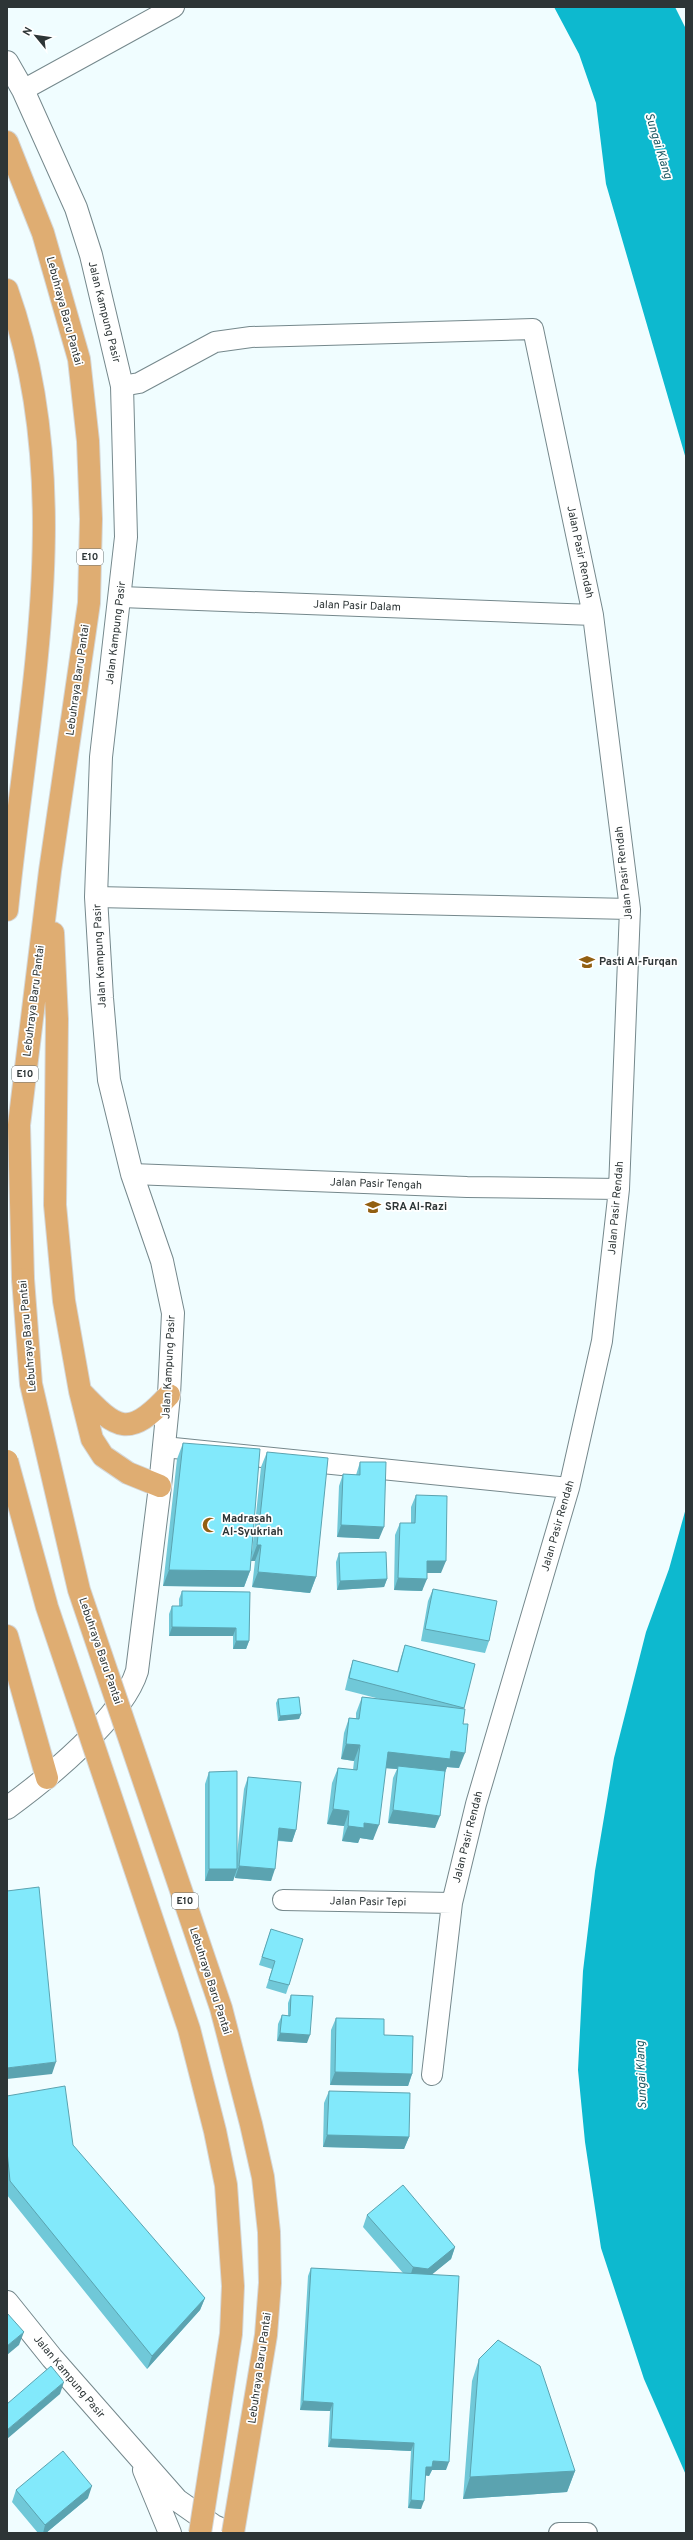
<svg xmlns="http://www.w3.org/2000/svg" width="693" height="2540" viewBox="0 0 693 2540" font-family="Overpass,sans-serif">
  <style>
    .water { fill: #0db9cf }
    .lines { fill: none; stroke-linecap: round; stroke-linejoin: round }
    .street-casing { stroke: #75888c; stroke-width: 22 }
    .secondary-casing { stroke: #75888c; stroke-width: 24 }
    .highway-casing { stroke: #d5d7d7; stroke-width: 24 }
    .street { stroke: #fff; stroke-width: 20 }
    .secondary { stroke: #fff; stroke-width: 22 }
    .highway { stroke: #dfad72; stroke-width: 22 }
    .highway-bridge-casing { stroke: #d5d7d7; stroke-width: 24; stroke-linecap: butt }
    .highway-bridge { stroke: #dfad72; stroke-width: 22 }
    .wall { fill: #70c8d8 }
    .shaded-wall { fill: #5ba3b0 }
    .building { fill: #82e9fb; stroke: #5ba3b0 }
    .labels { text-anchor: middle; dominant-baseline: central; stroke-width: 3.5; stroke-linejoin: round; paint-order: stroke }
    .shield { fill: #fff; stroke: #6c7272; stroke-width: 1 }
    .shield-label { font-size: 10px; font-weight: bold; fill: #2d3536 }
    .street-label { font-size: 11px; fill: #2d3536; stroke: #fff }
    .poi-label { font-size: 11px; font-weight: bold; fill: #2d3536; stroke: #fff; text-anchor: start }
    .water-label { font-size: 12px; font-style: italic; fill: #1c5761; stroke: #fff }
  </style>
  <rect width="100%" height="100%" fill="#f0fdff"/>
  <!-- water -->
  <path class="water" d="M554,7H675L686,29V459L606,184L596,103L579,54Z
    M686,1508V2475L644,2379L601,2248L585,2142L578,2070L583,1971L595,1871L614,1758L646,1632L669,1569Z"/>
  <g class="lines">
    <defs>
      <path id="street" d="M23,90L174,7
        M122,386L139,383L215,342L251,337L533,329L593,615L630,909L619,1189L602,1341L569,1488L476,1804L452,1903L432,2075
        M121,597L593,615
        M96,897L630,909
        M132,1174L467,1187L619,1189
        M164,1447L569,1488
        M283,1900L452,1903
        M559,2533H587"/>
      <path id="secondary" d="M7,62L23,90L76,208L91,255L122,386L126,537L101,757L96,897L102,998L109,1080L132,1174L162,1261L173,1313L169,1395L160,1486L137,1671C123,1717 47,1779 7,1808
        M7,2302L52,2358L177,2500L214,2526L230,2533
        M144,2470L170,2533"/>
      <path id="highway" d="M7,142L43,233L79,359L88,441L91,519L89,603L50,871L19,1125L23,1279
        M7,290C79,491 27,705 7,910
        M53,933L57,1019L55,1205L64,1301L80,1391L92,1439L103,1456L128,1473L160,1486
        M80,1391C117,1430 129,1439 169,1395
        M7,1636L47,1778"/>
    </defs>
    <!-- street casing -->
    <use href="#street" class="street-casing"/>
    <!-- secondary casing -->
    <use href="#secondary" class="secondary-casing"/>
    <!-- highway casing -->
    <use href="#highway" class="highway-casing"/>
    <!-- street -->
    <use href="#street" class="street"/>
    <!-- secondary -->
    <use href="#secondary" class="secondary"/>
    <!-- highway -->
    <use href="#highway" class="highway"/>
    <defs>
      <path id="highway-bridge" d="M23,1279L31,1384L79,1590L221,2008L251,2124L263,2177L269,2232L270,2283L266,2335L233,2533
        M7,1461L47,1607L189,2029L215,2131L226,2185L233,2286L231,2334L200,2533"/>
    </defs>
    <!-- highway-bridge casing -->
    <use href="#highway-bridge" class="highway-bridge-casing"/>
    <!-- highway-bridge -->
    <use href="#highway-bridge" class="highway-bridge"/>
  </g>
  <!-- wall -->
  <path class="wall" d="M183,1443L250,1571L244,1587L163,1586L177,1459Z
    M267,1452L316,1577L310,1593L252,1587L255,1561H251L261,1467Z
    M360,1462L379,1539L337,1537L339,1486L343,1474L356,1475Z
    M416,1495L441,1573H427L422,1591L394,1590L395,1535L400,1523H411V1507Z
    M339,1553L387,1579L384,1587L337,1590L336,1562Z
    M433,1589L489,1641L485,1653L421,1641L428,1601Z
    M182,1591L250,1592L249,1641L246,1649H233V1636H169V1614L172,1606H179V1599Z
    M405,1645L475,1664L463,1709V1724L459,1768L447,1767L444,1775L435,1828L388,1823L393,1778L397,1769L386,1768L373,1840L360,1838L358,1843L342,1841L344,1826L327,1824L332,1783L338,1768L353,1770L354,1761L341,1759L344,1733L349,1718H356V1713L362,1697L380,1699L345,1690L349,1673L353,1660L397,1672L401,1657Z
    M278,1699L301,1714L299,1719L278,1721L276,1703Z
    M209,1772L237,1854L244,1789L248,1777L296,1830L292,1842L278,1841L271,1881L235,1878V1875L233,1881H205V1784Z
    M271,1929L289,1985L286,1994L266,1988L272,1969L259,1965Z
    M291,1995L307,2043L277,2041L278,2024L282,2015L288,2016V2003Z
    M336,2018L384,2035L412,2074L408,2086L330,2085L331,2030Z
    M329,2091L409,2137L404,2149L323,2147L324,2103Z
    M7,2096L205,2298L200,2310L147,2369L7,2195Z
    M367,2215L455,2247L451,2259L432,2274L446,2470H432L429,2476L425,2475L421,2509L408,2508L411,2451L328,2447L330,2411L300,2410L308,2276L311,2268L403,2273L363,2227Z
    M479,2359L575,2471L567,2492L463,2499L472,2381Z
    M16,2490L88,2498L46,2533H38L12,2502Z"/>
  <!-- shaded-wall -->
  <path class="shaded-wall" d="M341,1525L384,1527L379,1539L337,1537Z
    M257,1545H261L255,1561H251Z
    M427,1561H446L441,1573H423Z
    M169,1570L250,1571L244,1587L163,1586Z
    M258,1572L316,1577L310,1593L252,1587Z
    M398,1578L427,1579L422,1591L394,1590Z
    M387,1579L384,1587L337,1590L340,1581Z
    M172,1627L236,1628L233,1636H169Z
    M236,1641H249L246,1649H233Z
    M301,1714L299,1719L278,1721L280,1716Z
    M346,1744L360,1745L354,1761L341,1759Z
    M451,1751L465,1753L459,1768L447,1767L444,1775L398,1766L397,1769L383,1768L388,1752Z
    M333,1809L349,1811L344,1826L327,1824Z
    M393,1810L440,1816L435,1828L388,1823Z
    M364,1823L379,1825L373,1840L360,1838L358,1843L342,1841L348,1826Z
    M279,1828L296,1830L292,1842L275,1840Z
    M239,1866L275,1869L271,1881L235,1878Z
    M209,1869H237L233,1881H205Z
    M280,2033L310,2035L307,2043L277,2041Z
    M56,2062L52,2074L7,2079V2068Z
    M335,2072L412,2074L408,2086L330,2085Z
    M327,2135L409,2137L404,2149L323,2147Z
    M455,2247L451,2259L424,2281L409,2280L413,2267Z
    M205,2298L200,2310L147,2369L152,2356Z
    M24,2332L19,2345L7,2355V2346Z
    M64,2382L60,2394L7,2439V2430Z
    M303,2401L333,2403L330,2411L300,2410Z
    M331,2439L414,2443L411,2451L328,2447Z
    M433,2461L449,2462L446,2470H432L429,2476L423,2475L426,2467Z
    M575,2471L567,2492L463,2499L470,2477Z
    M92,2486L88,2498L46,2533H43L45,2525Z
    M411,2500L424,2501L421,2509L408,2508Z"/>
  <!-- building -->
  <path class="building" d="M183,1443L260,1449L250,1571L169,1570Z
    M267,1452L328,1458L316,1577L258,1572L261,1545H257Z
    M360,1462H386L384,1527L341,1525L343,1474L360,1475Z
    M416,1495L447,1496L446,1561H427V1579L398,1578L400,1523H415Z
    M386,1552L387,1579L340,1581L339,1553Z
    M433,1589L497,1601L489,1641L425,1629Z
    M182,1591L250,1592L249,1641H236V1628L172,1627V1606H182Z
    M405,1645L475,1664L464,1708L349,1678L353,1660L398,1672Z
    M299,1697L301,1714L280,1716L278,1699Z
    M362,1697L465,1709L463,1724H468L465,1753L451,1751L450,1759L388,1752L379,1825L364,1823V1828L348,1826L349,1811L333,1809L338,1768L357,1770L360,1745L346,1744L349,1718L359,1719Z
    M398,1766L445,1771L440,1816L393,1810Z
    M237,1771V1869H209V1772Z
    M248,1777L301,1782L296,1830L279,1828L275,1869L239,1866Z
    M39,1887L56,2062L7,2068V1891Z
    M271,1929L303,1939L289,1985L269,1980L275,1961L262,1957Z
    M291,1995L313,1996L310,2035L280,2033L282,2015L290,2016Z
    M336,2018L384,2019V2035L413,2036L412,2074L335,2072Z
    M65,2086L73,2145L205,2298L152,2356L10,2181L7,2151V2096Z
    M329,2091L410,2093L409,2137L327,2135Z
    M403,2185L455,2247L428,2269L413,2267L367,2215Z
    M311,2268L459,2276L449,2462L433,2461L432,2467H426L424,2501L411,2500L414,2443L331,2439L333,2403L303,2401Z
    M7,2313L24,2332L7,2346Z
    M498,2340L540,2366L575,2471L470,2477L479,2359Z
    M51,2366L64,2382L7,2430V2404Z
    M63,2451L92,2486L45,2525L16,2490Z"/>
  <!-- icons -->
  <defs>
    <symbol id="school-bare" viewBox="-9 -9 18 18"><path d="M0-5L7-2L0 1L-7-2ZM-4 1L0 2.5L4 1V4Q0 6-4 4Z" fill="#925f11" stroke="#fff" stroke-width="2.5" paint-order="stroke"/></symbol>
    <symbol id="mosque-bare" viewBox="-9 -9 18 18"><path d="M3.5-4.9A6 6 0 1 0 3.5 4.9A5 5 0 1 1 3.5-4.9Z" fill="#925f11" stroke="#fff" stroke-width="2.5" paint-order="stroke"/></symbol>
  </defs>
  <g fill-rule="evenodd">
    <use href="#school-bare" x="576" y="951" width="22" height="22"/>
    <use href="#school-bare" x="362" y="1196" width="22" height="22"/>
    <use href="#mosque-bare" x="199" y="1514" width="22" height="22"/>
  </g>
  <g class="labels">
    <!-- shield labels -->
    <g class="shield">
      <rect x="77" y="549" width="26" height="16" rx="3"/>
      <rect x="12" y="1066" width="26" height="16" rx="3"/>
      <rect x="172" y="1893" width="26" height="16" rx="3"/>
    </g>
    <g class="shield-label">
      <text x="90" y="557">E10</text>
      <text x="25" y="1074">E10</text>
      <text x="185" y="1901">E10</text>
    </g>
    <!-- street labels -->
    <g class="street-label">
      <text transform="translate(64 311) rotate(75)">Lebuhraya Baru Pantai</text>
      <text transform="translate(104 312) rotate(76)">Jalan Kampung Pasir</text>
      <text transform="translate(580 552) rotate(78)">Jalan Pasir Rendah</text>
      <text transform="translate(357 606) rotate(2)">Jalan Pasir Dalam</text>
      <text transform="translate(116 633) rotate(-83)">Jalan Kampung Pasir</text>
      <text transform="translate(78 680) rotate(-82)">Lebuhraya Baru Pantai</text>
      <text transform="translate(624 873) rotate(-96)">Jalan Pasir Rendah</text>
      <text transform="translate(100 956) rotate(-93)">Jalan Kampung Pasir</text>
      <text transform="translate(34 1001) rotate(-83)">Lebuhraya Baru Pantai</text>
      <text transform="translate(376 1184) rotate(2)">Jalan Pasir Tengah</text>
      <text transform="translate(616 1208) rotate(-85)">Jalan Pasir Rendah</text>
      <text transform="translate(28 1336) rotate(-95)">Lebuhraya Baru Pantai</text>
      <text transform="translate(169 1367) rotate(-87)">Jalan Kampung Pasir</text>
      <text transform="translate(558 1526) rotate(-74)">Jalan Pasir Rendah</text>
      <text transform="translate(100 1651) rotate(71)">Lebuhraya Baru Pantai</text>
      <text transform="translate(468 1837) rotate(-76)">Jalan Pasir Rendah</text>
      <text transform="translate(368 1902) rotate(1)">Jalan Pasir Tepi</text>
      <text transform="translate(210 1981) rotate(72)">Lebuhraya Baru Pantai</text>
      <text transform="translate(260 2368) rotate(-82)">Lebuhraya Baru Pantai</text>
      <text transform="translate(69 2377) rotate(50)">Jalan Kampung Pasir</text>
    </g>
    <!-- poi labels -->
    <g class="poi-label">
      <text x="599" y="962">Pasti Al-Furqan</text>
      <text x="385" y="1207">SRA Al-Razi</text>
      <text x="222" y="1519">Madrasah<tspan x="222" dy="13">Al-Syukriah</tspan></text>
    </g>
    <!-- water labels -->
    <g class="water-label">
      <text transform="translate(658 146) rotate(73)">Sungai Klang</text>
      <text transform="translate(642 2075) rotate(-92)">Sungai Klang</text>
    </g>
  </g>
  <!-- border -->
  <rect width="693" height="2540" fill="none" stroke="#2d3536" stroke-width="16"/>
  <!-- north arrow -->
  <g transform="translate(36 36) rotate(299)" stroke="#ffffff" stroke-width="3" paint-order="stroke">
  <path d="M0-3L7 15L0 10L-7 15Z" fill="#2d3536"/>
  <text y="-6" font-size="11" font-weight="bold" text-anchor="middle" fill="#2d3536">N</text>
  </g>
</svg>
